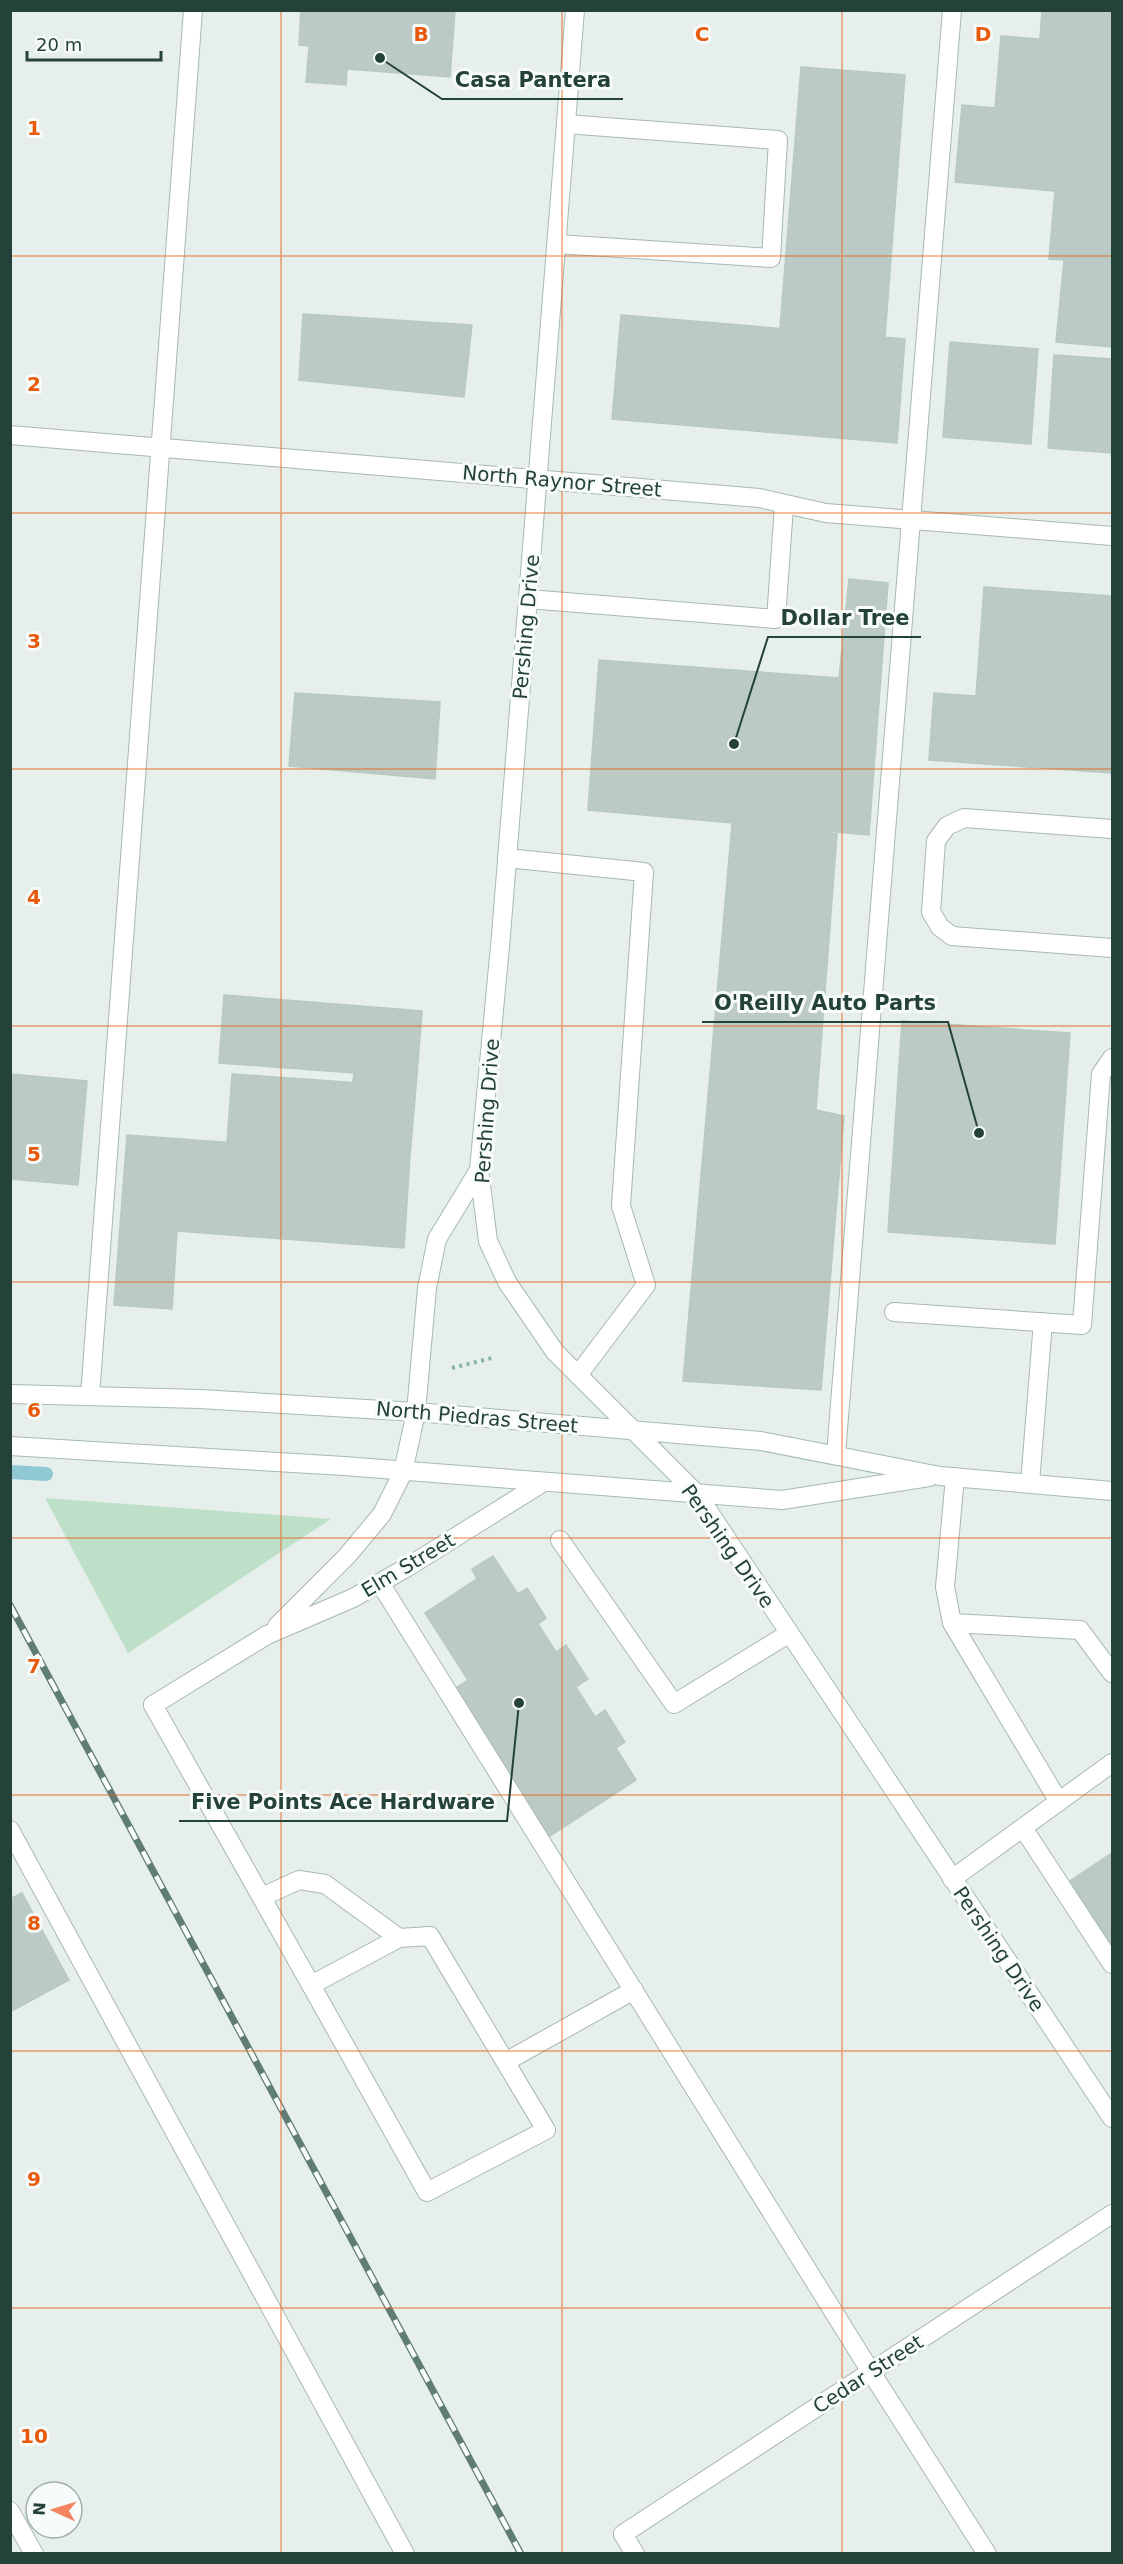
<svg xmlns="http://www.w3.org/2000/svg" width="1123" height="2564" viewBox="0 0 1123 2564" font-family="'DejaVu Sans',sans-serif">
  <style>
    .green { fill: #bfe0c8 }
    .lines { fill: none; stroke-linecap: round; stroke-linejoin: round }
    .stream { stroke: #8ec9d4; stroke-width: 14 }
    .building { fill: #bbcac4; stroke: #b8c9c2; stroke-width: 1.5 }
    .service-casing { stroke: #a8b8b2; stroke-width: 20 }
    .minor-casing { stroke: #a8b8b2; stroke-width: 20 }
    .secondary-casing { stroke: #a4bbb3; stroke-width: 20 }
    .path { stroke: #86b3a5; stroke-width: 4; stroke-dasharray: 3 4.5; stroke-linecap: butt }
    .service { stroke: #fff; stroke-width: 18 }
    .minor { stroke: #fff; stroke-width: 18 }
    .secondary { stroke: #fff; stroke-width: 18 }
    .rail-casing { stroke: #5f7d75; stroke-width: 7 }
    .rail { stroke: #f7fbf9; stroke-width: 4.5; stroke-dasharray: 14; stroke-linecap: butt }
    .grid { fill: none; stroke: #e8590c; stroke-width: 1.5; stroke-opacity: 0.55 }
    .labels { text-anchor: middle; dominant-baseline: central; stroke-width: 6; stroke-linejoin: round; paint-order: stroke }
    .street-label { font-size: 20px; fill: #24423a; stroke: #f7fbf9 }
    .grid-label { font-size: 20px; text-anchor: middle; font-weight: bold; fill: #e8590c; stroke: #f7fbf9; stroke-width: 6; stroke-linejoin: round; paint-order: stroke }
    .leader { fill: none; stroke: #24423a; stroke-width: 2 }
    .callout-dot { fill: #24423a; stroke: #f7fbf9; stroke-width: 2 }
    .callout-label { font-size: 21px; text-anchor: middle; font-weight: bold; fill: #24423a; stroke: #f7fbf9; stroke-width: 6; stroke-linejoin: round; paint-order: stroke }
  </style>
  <rect width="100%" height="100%" fill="#e6efeb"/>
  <!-- green -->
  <path class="green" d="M45,1498L331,1519L128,1653Z"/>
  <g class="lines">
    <!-- stream -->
    <path class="stream" d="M10,1472L46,1474"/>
  </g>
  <!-- building -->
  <path class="building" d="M301,10L455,11L450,77L347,69L346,85L306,82L309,46L299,45Z
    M1042,10H1112V347L1056,342L1064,260L1049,259L1055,191L955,182L962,105L995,108L1001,36L1040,39Z
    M801,67L905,75L885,337L780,328Z
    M303,314L472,325L464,397L299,380Z
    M621,315L905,339L897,443L612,419Z
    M950,342L1038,349L1031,444L943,437Z
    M1054,355L1112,359V453L1048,448Z
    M849,579L888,583L869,835L588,810L599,660L839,678Z
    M984,587L1112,596V773L929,760L934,693L976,696Z
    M295,693L440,702L435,779L289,766Z
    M732,824L837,834L816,1110L844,1116L821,1390L683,1381Z
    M224,995L422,1011L416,1087L353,1082L354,1073L219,1063Z
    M902,1021L1070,1033L1055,1244L888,1232Z
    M10,1074L87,1081L78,1185L10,1179Z
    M232,1074L416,1087L410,1156L227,1143Z
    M127,1135L410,1156L404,1248L177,1231L172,1309L114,1305Z
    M493,1556L518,1594L527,1588L546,1618L538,1624L556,1652L566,1645L588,1679L576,1687L595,1717L605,1710L625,1742L616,1748L636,1780L547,1838L453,1690L468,1680L425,1613L477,1579L472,1569Z
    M1112,1853V1945L1070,1881Z
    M22,1893L69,1980L10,2012V1899Z"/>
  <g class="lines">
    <defs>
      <path id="service" d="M557,244L771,258L778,140L566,124
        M528,599L776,619L784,506
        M1112,829L964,818L947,826L936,841L931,912L940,927L952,936L1112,948
        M507,858L644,872L621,1206L646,1285L578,1375
        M894,1312L1082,1325L1101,1074L1112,1058
        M90,1396L193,10
        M836,1454L952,10
        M1030,1483L1043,1322
        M560,1540L674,1704L788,1634
        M380,1583L871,2372L987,2554
        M952,1623L945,1587L955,1477
        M153,1705L311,1985L399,1938L325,1884L299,1880L262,1897
        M1059,1802L952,1623L1080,1630L1112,1673
        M1023,1828L1112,1964
        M10,1830L405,2554
        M952,1879L1112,1763
        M311,1985L427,2192L546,2130L430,1936L399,1938
        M507,2061L634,1990
        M623,2534L635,2554"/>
      <path id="minor" d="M10,435L759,498L826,513L1112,536
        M277,1626L347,1556L382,1514L403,1472
        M153,1705L267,1635L353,1598L406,1568L542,1483
        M623,2534L1112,2214"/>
      <path id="secondary" d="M575,10L501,935L479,1170L488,1241L507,1282L555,1352L697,1494L1112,2118
        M10,1394L200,1399L416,1412L761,1441L940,1476L1112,1491
        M10,1446L344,1466L782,1500L929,1477
        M403,1472L416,1412L427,1288L437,1239L479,1170
        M10,2511L34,2554"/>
    </defs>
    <!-- service casing -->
    <use href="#service" class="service-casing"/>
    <!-- minor casing -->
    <use href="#minor" class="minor-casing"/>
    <!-- secondary casing -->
    <use href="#secondary" class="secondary-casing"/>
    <!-- path -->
    <path class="path" d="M452,1368L492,1358"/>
    <!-- service -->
    <use href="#service" class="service"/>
    <!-- minor -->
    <use href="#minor" class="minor"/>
    <!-- secondary -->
    <use href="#secondary" class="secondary"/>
    <defs>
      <path id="rail" d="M10,1605L521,2554"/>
    </defs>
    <!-- rail casing -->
    <use href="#rail" class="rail-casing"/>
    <!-- rail -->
    <use href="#rail" class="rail"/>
  </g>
  <!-- grid -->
  <path class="grid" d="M281,10V2554M562,10V2554M842,10V2554M10,256H1112M10,513H1112M10,769H1112M10,1026H1112M10,1282H1112M10,1538H1112M10,1795H1112M10,2051H1112M10,2308H1112"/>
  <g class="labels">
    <!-- street labels -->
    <g class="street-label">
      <text transform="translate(562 481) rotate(5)">North Raynor Street</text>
      <text transform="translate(526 627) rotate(-85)">Pershing Drive</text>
      <text transform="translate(487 1111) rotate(-86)">Pershing Drive</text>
      <text transform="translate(477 1417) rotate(5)">North Piedras Street</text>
      <text transform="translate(728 1546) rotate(55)">Pershing Drive</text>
      <text transform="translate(408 1565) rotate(-31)">Elm Street</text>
      <text transform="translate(999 1949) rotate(56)">Pershing Drive</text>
      <text transform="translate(868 2374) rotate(-33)">Cedar Street</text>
    </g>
  </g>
  <g class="grid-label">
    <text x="421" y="41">B</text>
    <text x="702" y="41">C</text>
    <text x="983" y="41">D</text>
    <text x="34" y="135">1</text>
    <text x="34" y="391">2</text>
    <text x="34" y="648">3</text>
    <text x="34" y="904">4</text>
    <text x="34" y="1161">5</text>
    <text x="34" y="1417">6</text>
    <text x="34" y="1673">7</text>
    <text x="34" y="1930">8</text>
    <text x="34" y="2186">9</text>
    <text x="34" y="2443">10</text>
  </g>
  <!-- callouts -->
  <path class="leader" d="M380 58L442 99H623M734 744L768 637H921M979 1133L948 1022H702M519 1703L507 1821H179"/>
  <g class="callout-dot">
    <circle cx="380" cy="58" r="6"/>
    <circle cx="734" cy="744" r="6"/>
    <circle cx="979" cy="1133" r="6"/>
    <circle cx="519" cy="1703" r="6"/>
  </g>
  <g class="callout-label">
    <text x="533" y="87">Casa Pantera</text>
    <text x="845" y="625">Dollar Tree</text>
    <text x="825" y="1010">O'Reilly Auto Parts</text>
    <text x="343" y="1809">Five Points Ace Hardware</text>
  </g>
  <!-- border -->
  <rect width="1123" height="2564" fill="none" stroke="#24423a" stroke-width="24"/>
  <!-- north arrow -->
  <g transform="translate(54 2510) rotate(274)"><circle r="28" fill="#f7fbf9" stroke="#a3b1ad" stroke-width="1.5"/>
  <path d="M0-4.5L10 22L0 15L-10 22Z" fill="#f4845f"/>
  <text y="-9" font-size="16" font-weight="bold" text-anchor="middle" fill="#24423a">N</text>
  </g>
  <!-- scale -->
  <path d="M27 51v9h134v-9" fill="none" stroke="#24423a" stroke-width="3"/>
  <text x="36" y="51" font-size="18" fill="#24423a" stroke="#f7fbf9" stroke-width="4.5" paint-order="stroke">20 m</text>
</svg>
